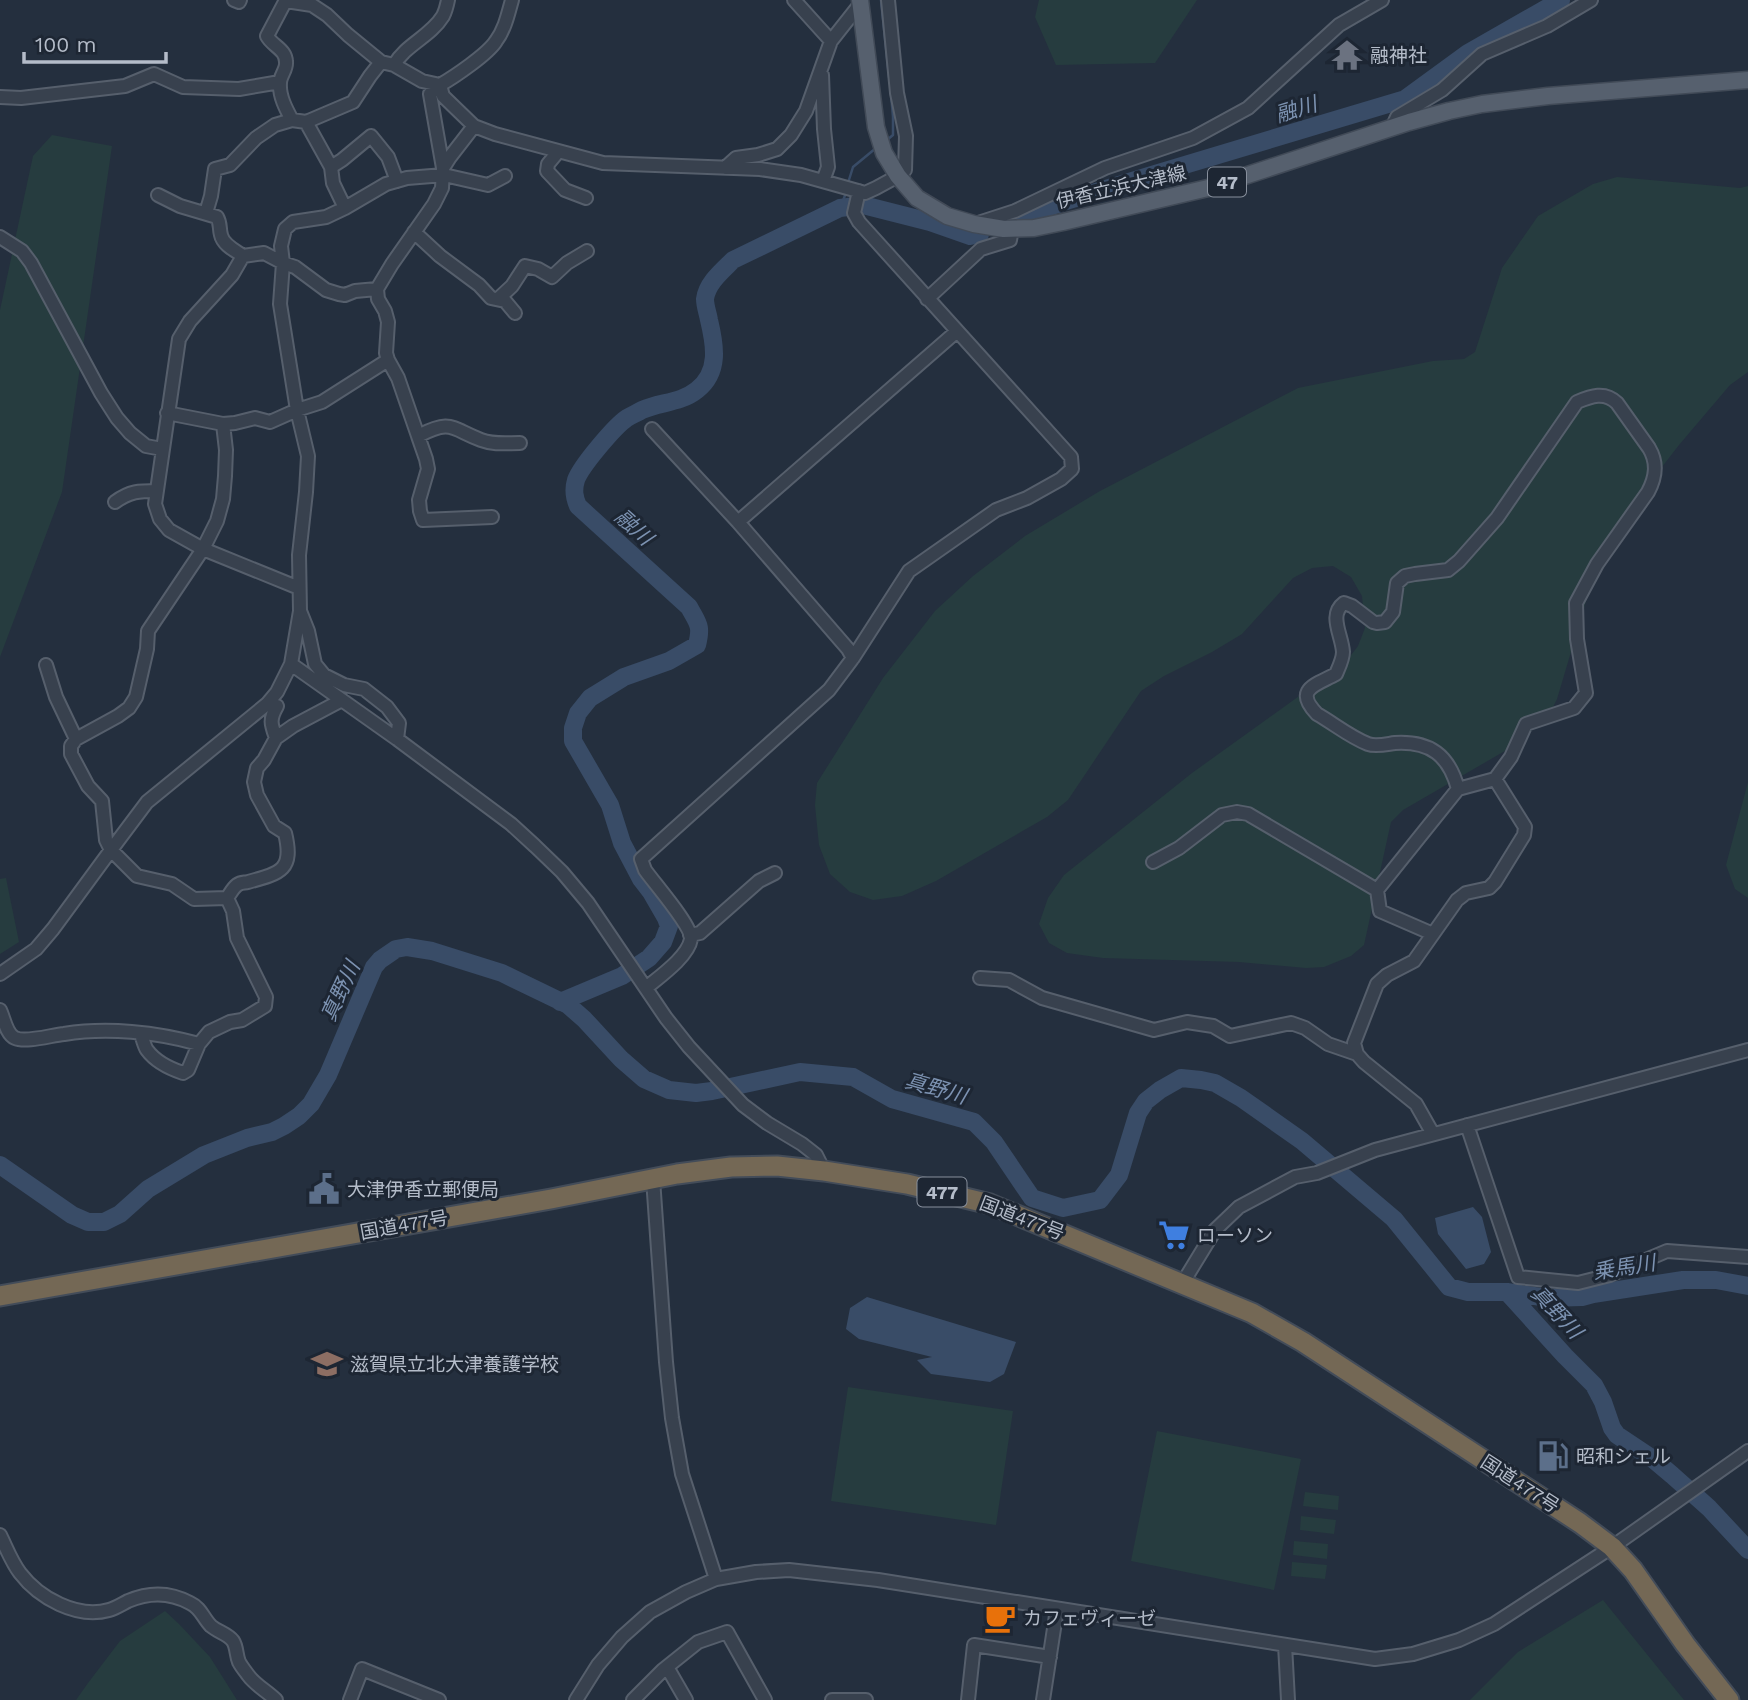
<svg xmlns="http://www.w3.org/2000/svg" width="1748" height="1700" viewBox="0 0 1748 1700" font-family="'Work Sans','Noto Sans JP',sans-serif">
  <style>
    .green { fill: #263c3f }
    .water { fill: #394c67 }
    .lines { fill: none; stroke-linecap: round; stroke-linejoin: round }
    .stream { stroke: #394c67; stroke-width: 2.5 }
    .river { stroke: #394c67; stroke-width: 18 }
    .minor-casing { stroke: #565f6c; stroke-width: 16 }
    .major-casing { stroke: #414a57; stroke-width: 19 }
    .highway-casing { stroke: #434c59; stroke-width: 23 }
    .minor { stroke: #38414e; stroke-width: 12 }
    .major { stroke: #56606e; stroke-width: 16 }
    .highway { stroke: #746855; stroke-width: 19 }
    .labels { text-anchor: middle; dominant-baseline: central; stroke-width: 6; stroke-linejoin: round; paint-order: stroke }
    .shield { fill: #1d2633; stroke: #878f9c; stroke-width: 2 }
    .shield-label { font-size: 18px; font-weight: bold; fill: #b4bcc9 }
    .poi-label { font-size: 19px; fill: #b4bcc9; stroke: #1d2633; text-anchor: start }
    .street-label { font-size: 19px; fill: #b4bcc9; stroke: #1d2633 }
    .water-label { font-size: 21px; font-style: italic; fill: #7c92b1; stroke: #1d2633 }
  </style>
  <rect width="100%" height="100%" fill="#242f3e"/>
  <!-- green -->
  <path class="green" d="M1039,0H1197L1155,63L1056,65L1035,17Z
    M52,135L112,146L62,492L0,657V310L33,156Z
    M1617,177L1740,188L1748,186V372L1730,385L1679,445L1621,520L1596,568L1557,699L1548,717L1510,748L1403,810L1391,822L1364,945L1351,956L1324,967L1306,968L1239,962L1103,958L1067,953L1049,943L1039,924L1048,898L1064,875L1192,773L1345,663L1358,646L1365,628L1362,596L1351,577L1333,566L1312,568L1293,578L1242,634L1212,652L1164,676L1141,691L1068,800L1047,817L936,881L902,896L873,900L850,892L830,874L819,845L815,805L817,783L883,678L935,611L973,576L1025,536L1100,491L1298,388L1433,361L1464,359L1475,352L1502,268L1538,216L1593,184Z
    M1748,782V898L1735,889L1726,865Z
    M6,878L19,942L0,954V879Z
    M848,1387L1013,1411L996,1525L831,1501Z
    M1157,1431L1301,1459L1274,1590L1131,1561Z
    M1305,1492L1339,1496L1338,1510L1303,1506Z
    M1301,1516L1336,1520L1334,1534L1300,1530Z
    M1294,1541L1328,1544L1327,1559L1293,1555Z
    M1292,1562L1327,1565L1325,1579L1291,1576Z
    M1603,1600L1684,1700H1470L1518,1652Z
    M165,1611L179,1624L210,1657L237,1700H76L88,1683L120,1641Z"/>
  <!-- water -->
  <path class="water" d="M1473,1207L1482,1217L1491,1252L1484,1264L1466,1269L1438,1234L1435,1218Z
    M867,1297L1016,1342L1004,1374L990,1382L931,1374L917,1360L932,1357L859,1339L846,1329L850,1308Z"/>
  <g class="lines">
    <!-- stream -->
    <path class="stream" d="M881,0L889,77
      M887,140L893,135V117L891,94
      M848,183L853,167L876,148
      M840,208L846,193"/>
    <!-- river -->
    <path class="river" d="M1024,216L1063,202L1158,173L1405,99L1468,53L1561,0
      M560,1002L622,976L649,958L663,942L669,926L666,918L651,892L641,879L622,843L610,805L573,741V728L578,713L590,698L624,677L669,661L697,645C702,625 698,624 689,607L578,506C574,497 573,490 576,480C581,466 615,426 627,418C632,415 637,413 642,410C660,402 681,403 697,390C720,372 715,345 709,320C708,314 705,306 705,299C707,283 722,271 733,260L840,208L863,205L930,222L970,236L980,234
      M0,1165L72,1215L88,1222H104L120,1214L148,1189L204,1155L247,1138L272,1132L284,1126L299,1116L311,1104L328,1075L374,967L380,960L396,949L407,947L432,951L502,973L568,1005L584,1019L621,1059L644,1079L669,1090L696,1093L712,1091L800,1072L853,1077L892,1099L974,1122L994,1142L1032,1198L1063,1208L1100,1200L1119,1175L1138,1113L1146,1101L1160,1090L1181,1078L1201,1080L1215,1083L1241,1098L1302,1141L1394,1219L1449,1287L1468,1292H1507L1548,1298L1582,1297L1593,1294L1683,1280H1716L1748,1286
      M1507,1292L1565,1356L1594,1385L1603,1402L1612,1428L1617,1435L1653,1459L1672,1475L1709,1508L1748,1550"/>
    <defs>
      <path id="minor" d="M234,0L239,2L240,0
        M286,0L267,36C272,46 286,49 286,62C287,69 280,76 280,83C279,96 286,109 292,120
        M512,0C508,14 505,29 496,41C488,54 454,77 440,85L443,96L474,126L495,134L603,163L760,169L801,175L865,193L876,188L898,176L905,170L906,136L897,93L888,0
        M794,0L831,41
        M286,1L312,5L327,15L348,35L381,62L394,65L422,81L440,85
        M394,65C406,44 430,37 443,16C445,12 447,5 448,0
        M822,75L824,129L828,167L823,181
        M0,97L21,98L125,86L154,74L183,87L239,89L280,82
        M306,122L331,167L333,183L345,208
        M1392,128L1397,117L1442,90L1482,54L1547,26L1591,0
        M558,152L548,164L547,171L565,190L586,198
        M331,167L342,160L371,136L388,157L397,181
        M443,168L450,157L474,126
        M725,168L736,158L758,155L777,149L791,135L806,111L831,41L861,3
        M158,195L180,206L217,217C221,224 219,228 221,235C223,245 236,251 243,256
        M206,213L211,196L215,169L230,165L256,138L275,125L292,120L306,122L353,102L370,76L381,62
        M978,223L1015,211L1105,168L1193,138L1248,108L1339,25L1382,0
        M414,232L440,256L479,285L491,298L505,301L515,313
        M0,237L22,251L31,263L101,393L117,418L130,433L146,446L162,449
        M498,299L512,286L525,266L538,269L552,277L567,263L587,251
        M927,299L981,249L1010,240L1012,229
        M167,413L223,424L235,423L255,418L270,422L297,410L322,402L388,360
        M223,424L226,450L225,476L223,499L217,521L203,549L148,631L147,649L136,697L129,708L118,716L76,739L71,746V754L88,786L102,801L106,840L111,850L137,876L172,884L194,899L227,898
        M652,429L738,522L848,649L853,658
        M418,436L398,378L388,360L386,353L388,322L385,311L378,299L377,289L392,264L434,204L442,188L443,168L430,94L440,85
        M115,502C130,491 139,491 157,491
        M492,517L423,520L420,511L419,500L428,469L426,459L418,436C452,419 450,428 481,440C494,445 507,443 520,443
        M738,522L956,332
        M299,588L203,549L169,530L160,519L155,504L179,339L190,321L232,275L243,256L264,253L283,263L295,267L326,290L339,294L345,295L355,291L377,289
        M300,611L308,631L315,664L324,675L344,685L364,689L387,707L399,723L397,739
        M291,664L397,739L511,824L535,846L562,872L588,903L666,1018L689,1047L743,1105L767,1123L802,1144L816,1155L824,1171
        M46,665L56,697L76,739
        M276,738C271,724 269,720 277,706
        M1153,862L1179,848L1222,815L1237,812L1248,814L1377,890
        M1433,934L1380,911L1377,890L1458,789L1495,779L1511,757L1526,724L1574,708L1586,693L1577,639L1576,603L1597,564L1648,492C1656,477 1658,463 1649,448L1617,403C1605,391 1591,396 1577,402L1497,518L1459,561L1448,570L1415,574L1405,576L1397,583L1393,612L1385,622L1377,623L1373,622L1352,606L1344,603C1328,615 1342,635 1343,652C1343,659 1339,667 1336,674C1316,685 1293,689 1317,714C1333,723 1350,737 1368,744C1376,747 1387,744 1395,743C1430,741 1449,755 1458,789
        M690,935L700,933L759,881L775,873
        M0,974L36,949L53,929L111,850L147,802L267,704L277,692L291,664L300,611L299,555L306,492L308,456L297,410L280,304L283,263L281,246L285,229L293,222L326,217L345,208L386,184L407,178L444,175L488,185L505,176
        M980,978L1009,980L1042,998L1154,1030L1187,1022L1213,1026L1230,1036L1291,1023L1305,1028L1328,1044L1357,1054
        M646,988C659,977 688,957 691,939C692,926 654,883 645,870L641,859L829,690L853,658L909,571L996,510L1027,498L1061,479L1072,469L1071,457L859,222L854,213L859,191
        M0,1010C4,1018 6,1034 15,1038C26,1043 52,1035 64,1034C107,1027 156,1032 199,1044
        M140,1033C143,1038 144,1046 147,1050C155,1061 171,1069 183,1073L188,1070L199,1044L209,1032L230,1022L242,1020L265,1006L266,997L237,938L233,911L227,898C230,894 233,888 237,885C241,882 244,883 248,882C281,873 294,870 285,833L274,826L257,795L254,782L257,768L264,760L276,738L293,726L342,700
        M1467,1125L1518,1277L1578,1283L1610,1275L1667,1251L1748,1257
        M1433,1134L1416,1104L1364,1062L1357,1054L1354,1043L1377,984L1387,975L1414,961L1457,900L1466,893L1489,888L1495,882L1524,835L1525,827L1495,779
        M653,1179L666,1362L672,1418L682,1474L716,1579
        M1182,1284L1215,1230L1239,1207L1295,1177L1317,1173L1375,1150L1748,1050
        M0,1535C6,1547 11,1561 20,1573C39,1598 77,1619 109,1610C116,1608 122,1604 128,1601C149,1592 170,1592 190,1603C201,1608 203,1618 211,1626C218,1632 228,1634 233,1641C237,1647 236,1655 239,1662C241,1666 245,1671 248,1675C255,1685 267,1691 276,1700
        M1285,1645L1288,1700
        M667,1667L686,1700
        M350,1700L362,1669L439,1700
        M576,1700L598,1665L622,1637L650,1612L686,1592L716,1579L756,1572L789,1570L878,1580L1375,1659L1413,1654L1459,1640L1494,1624L1612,1547L1748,1451
        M633,1700L663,1670L698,1642L727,1632L765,1700
        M832,1700H866
        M968,1700L974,1645L1050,1657
        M1043,1700L1057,1609"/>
      <path id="major" d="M860,0L876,127L884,153L898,176L917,198L947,216L974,224L1004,229L1034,228L1063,222L1208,188L1409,122L1449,111L1482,104L1548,96L1748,80"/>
      <path id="highway" d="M0,1296L551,1199L677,1174L731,1167L777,1166L824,1171L907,1184L990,1204L1252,1313L1303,1342L1580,1523L1612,1547L1633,1570L1685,1644L1729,1700"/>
    </defs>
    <!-- minor casing -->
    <use href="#minor" class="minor-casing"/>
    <!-- major casing -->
    <use href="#major" class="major-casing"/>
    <!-- highway casing -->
    <use href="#highway" class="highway-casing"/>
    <!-- minor -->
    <use href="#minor" class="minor"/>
    <!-- major -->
    <use href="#major" class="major"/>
    <!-- highway -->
    <use href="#highway" class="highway"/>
  </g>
  <!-- icons -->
  <defs>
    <symbol id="temple-bare" viewBox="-9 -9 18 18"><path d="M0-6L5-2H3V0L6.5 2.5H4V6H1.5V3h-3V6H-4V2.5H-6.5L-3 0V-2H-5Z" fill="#6b7280" stroke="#1d2633" stroke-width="2.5" paint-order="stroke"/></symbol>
    <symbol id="civic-bare" viewBox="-9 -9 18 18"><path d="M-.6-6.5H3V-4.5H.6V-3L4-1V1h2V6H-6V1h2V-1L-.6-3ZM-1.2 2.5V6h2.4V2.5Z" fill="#5c6f8a" stroke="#1d2633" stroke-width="2.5" paint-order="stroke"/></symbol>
    <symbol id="supermarket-bare" viewBox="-9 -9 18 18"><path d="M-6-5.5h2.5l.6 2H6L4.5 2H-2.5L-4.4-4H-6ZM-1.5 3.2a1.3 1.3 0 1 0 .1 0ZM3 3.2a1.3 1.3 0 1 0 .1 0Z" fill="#3f7fe0" stroke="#1d2633" stroke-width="2.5" paint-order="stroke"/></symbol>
    <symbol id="school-bare" viewBox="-9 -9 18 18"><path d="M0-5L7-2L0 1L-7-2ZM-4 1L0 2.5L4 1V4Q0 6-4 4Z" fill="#8d6e63" stroke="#1d2633" stroke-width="2.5" paint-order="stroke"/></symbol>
    <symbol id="fuel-bare" viewBox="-9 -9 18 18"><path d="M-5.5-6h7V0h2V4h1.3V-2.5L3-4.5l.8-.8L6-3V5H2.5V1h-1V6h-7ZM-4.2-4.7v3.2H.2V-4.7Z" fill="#5c6f8a" stroke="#1d2633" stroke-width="2.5" paint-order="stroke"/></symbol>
    <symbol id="cafe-bare" viewBox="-9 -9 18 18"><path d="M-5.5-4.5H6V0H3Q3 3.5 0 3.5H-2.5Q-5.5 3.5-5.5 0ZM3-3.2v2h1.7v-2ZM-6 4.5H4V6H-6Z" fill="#e8710a" stroke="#1d2633" stroke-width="2.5" paint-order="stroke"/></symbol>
  </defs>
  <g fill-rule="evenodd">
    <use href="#temple-bare" x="1325" y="33" width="44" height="44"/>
    <use href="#civic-bare" x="302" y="1167" width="44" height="44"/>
    <use href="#supermarket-bare" x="1152" y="1213" width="44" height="44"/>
    <use href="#school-bare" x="305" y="1342" width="44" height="44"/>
    <use href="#fuel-bare" x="1531" y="1434" width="44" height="44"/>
    <use href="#cafe-bare" x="978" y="1596" width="44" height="44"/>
  </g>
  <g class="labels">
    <!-- shield labels -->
    <g class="shield">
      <rect x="1208" y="167.5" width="38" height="29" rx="5"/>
      <rect x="917.5" y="1177.5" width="49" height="29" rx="5"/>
    </g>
    <g class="shield-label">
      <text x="1227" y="182">47</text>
      <text x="942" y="1192">477</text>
    </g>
    <!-- poi labels -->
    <g class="poi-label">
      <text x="1370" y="55">融神社</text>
      <text x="347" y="1189">大津伊香立郵便局</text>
      <text x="1197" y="1235">ローソン</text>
      <text x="350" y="1364">滋賀県立北大津養護学校</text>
      <text x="1576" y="1456">昭和シェル</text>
      <text x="1023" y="1618">カフェヴィーゼ</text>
    </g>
    <!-- street labels -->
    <g class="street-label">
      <text transform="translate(1121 187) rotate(-13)">伊香立浜大津線</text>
      <text transform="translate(1022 1218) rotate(21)">国道477号</text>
      <text transform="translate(404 1225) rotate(-10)">国道477号</text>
      <text transform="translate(1520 1484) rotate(33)">国道477号</text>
    </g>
    <!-- water labels -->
    <g class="water-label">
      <text transform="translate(1296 109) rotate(-17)">融川</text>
      <text transform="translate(634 527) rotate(42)">融川</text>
      <text transform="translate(340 991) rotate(-65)">真野川</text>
      <text transform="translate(936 1088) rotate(16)">真野川</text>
      <text transform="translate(1624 1267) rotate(-9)">乗馬川</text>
      <text transform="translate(1557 1312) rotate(47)">真野川</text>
    </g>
  </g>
  <!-- scale -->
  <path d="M24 52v10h142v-10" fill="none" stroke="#b4bcc9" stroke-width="3.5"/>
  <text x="35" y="52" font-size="21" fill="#b4bcc9" stroke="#1d2633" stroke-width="5" paint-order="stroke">100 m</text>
</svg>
